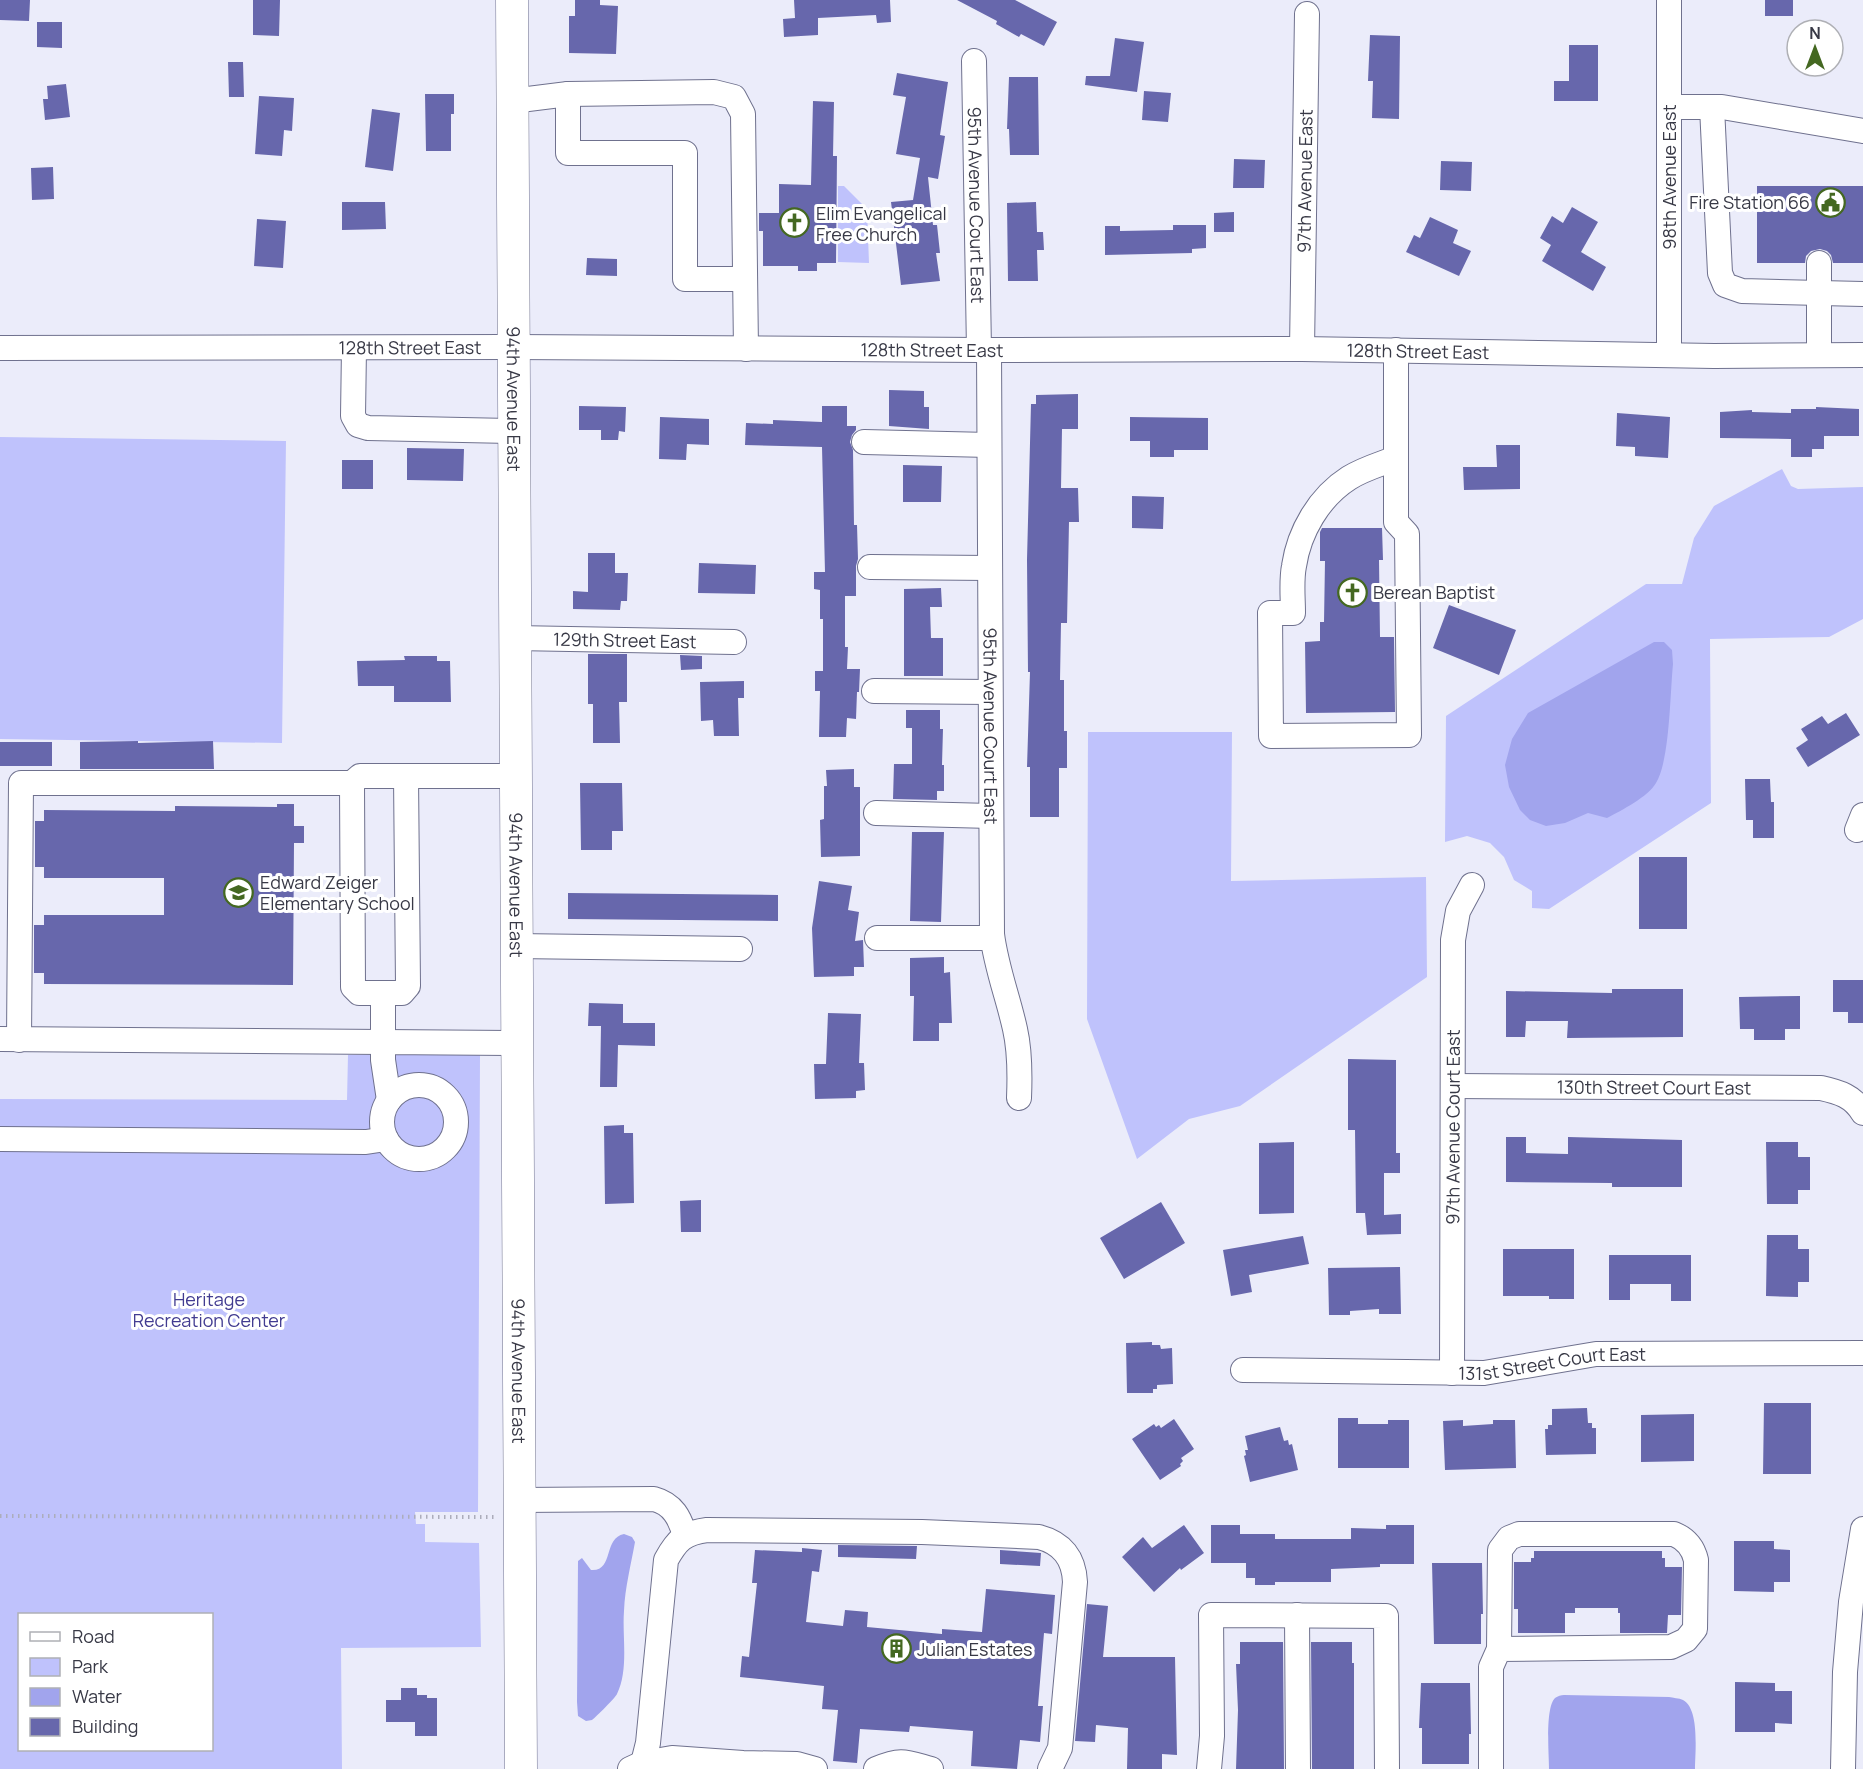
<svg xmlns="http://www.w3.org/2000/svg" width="1863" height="1769" viewBox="0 0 1863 1769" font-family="Manrope,sans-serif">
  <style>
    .green { fill: #bfc2fc; fill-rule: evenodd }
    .water { fill: #a1a4ed }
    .building { fill: #6767ac }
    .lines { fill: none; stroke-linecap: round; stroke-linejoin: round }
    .minor-casing { stroke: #6f718e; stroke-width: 26 }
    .major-casing { stroke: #6f718e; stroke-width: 33 }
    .path { stroke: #acadbb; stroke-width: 4; stroke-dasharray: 1.5 4.5; stroke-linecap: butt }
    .minor { stroke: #fff; stroke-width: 24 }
    .major { stroke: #fff; stroke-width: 32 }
    .labels { text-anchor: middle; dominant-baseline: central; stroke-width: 6; stroke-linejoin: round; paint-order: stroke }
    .street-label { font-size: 18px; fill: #383946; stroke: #fff }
    .poi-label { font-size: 18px; fill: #383946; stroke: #fff; text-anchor: start }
    .park-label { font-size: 18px; fill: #423c91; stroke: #fff }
  </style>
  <rect width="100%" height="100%" fill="#ebecfa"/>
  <!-- green -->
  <path class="green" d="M838,186H844L867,209L869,263L838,262Z
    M0,437L286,441L282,743L0,739Z
    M1782,469L1791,486L1798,489L1863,487V619L1829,637L1710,639L1711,803L1549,909L1532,908V891L1514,880L1504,857L1490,843L1467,836L1445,842L1446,716L1646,584H1682L1694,538L1714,506Z
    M1088,732H1232L1231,881L1426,877L1427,977L1240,1106L1189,1119L1137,1159L1087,1019Z
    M348,1055H480L478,1512H415L416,1524H425V1542L479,1543L481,1647L341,1648L342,1769H0V1099L347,1100ZM20,1614H212V1750H20Z"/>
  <!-- water -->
  <path class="water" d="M1654,642H1664L1672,650L1673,664C1670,694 1670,760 1656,783C1648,797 1622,810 1607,818L1588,813L1565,823L1546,826L1530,820L1520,810L1509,787L1505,765L1512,739L1528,713Z
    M624,1534L632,1537L635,1542C631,1565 625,1587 624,1611C622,1637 629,1669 617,1694C616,1697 596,1717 592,1720L586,1721L578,1716L577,1702L578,1561L582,1558L591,1570C614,1572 603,1538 624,1534Z
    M1564,1695L1669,1697C1673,1698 1679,1698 1683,1700C1700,1709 1695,1753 1695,1769H1549C1549,1754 1545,1708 1555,1698C1558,1696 1561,1695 1564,1695Z"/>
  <!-- building -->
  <path class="building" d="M0,0H30L29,21L0,20Z
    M253,0H280L279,36L253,35Z
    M575,0H600V5L618,6L616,54L569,53V16H575Z
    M794,0H890L891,22L877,23L876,15L818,18V35L784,37L783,19L795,18Z
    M957,0H1015L1057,22L1044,46L1021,34L1019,37L996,24L997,21Z
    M1765,0H1793V16H1765Z
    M37,22H62V48L37,47Z
    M1370,35L1400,36L1399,119L1372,118L1373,81H1368Z
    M1115,38L1144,42L1137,92L1085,85L1086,76H1110Z
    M1569,45H1598V101H1554V81H1569Z
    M228,62H243L244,97H229Z
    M897,73L948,82L940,135L945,136L938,179L928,177L933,225H937L940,253H936L940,281L901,285L891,202L913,200L920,158L896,154L906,97L893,95Z
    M1009,77H1038L1039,155H1010L1009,129H1007Z
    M66,84L70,117L45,120L43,99H48L47,86Z
    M1144,91L1171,93L1168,122L1142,120Z
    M425,94H454V114H451V151H426Z
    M259,96L294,98L292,131L284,130L282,156L255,154Z
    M813,101L834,102L833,156H837L836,263H817V271H798V266H763V231H759V213H779V184L811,185Z
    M372,109L400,113L393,171L365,167Z
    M1234,159L1265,160L1264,188H1233Z
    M1441,161L1472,162L1471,191L1440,190Z
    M53,167L54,199L32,200L31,168Z
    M1757,186H1863V263H1833L1831,255L1827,251L1820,249L1811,251L1806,256L1805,263H1757Z
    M342,202H385L386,229L342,230Z
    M1036,202L1037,232H1043L1044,250H1037L1038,281H1008L1007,203Z
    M1572,207L1598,222L1581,252L1606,267L1593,291L1542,261L1551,245L1540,238L1552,216L1563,223Z
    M1234,212V232H1214V213Z
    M1430,217L1458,230L1453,243L1471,251L1459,276L1406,252L1414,235L1420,238Z
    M257,219L286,221L283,268L254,266Z
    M1173,225H1206V248L1192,249V253L1105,255V226H1120V231L1173,230Z
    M587,258L617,259V276L586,275Z
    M889,390L924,391V407H929V429L889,426Z
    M1078,394V429H1062L1061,488H1078L1079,522H1069L1067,623H1061L1060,680H1064V731H1067V768H1059V817H1030V767H1027L1030,672H1028L1027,560L1031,404H1036V395Z
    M579,406L626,407L625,432L619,431L618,440H601V430H579Z
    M822,406H847V426H856V430L852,435L850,442L853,450L854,525H857L858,559L856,566V596H845V647H848L847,669H860L859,692H857L856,719L847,718L846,737H819L820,691H815V671H823V619H820V590L814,589V572H825L822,447L745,445L746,423L773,424V420L822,422Z
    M1816,407L1859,409V436H1824V449H1812V457H1791V439L1720,438V412L1752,410V412L1791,413V409H1816Z
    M1617,413L1670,417L1668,458L1635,456V447L1616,446Z
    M660,417L709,419V445L687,444L686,460L659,459Z
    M1130,417L1208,418V450H1174V457H1150V441H1130Z
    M1496,445H1520V489L1464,490L1463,467H1497Z
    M407,448L464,449L463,481L407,480Z
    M342,460H373V489H342Z
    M903,465L942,466L941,502H903Z
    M1132,496L1164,497L1163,529L1132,528Z
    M1322,528H1382L1383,560H1379L1380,637H1394L1395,712L1306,713L1305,642L1320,641V622H1324L1325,561H1320V532Z
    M588,553H615V573H628L627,601H621L620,610L573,609V591L588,592Z
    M699,563L756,565L755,594L698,593Z
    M941,588L942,607H930L931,638H943V676H904V589Z
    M1449,605L1516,630L1499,675L1433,648Z
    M588,654H627V702H619L620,743H593V704H588Z
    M680,655L702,656V669L681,670Z
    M404,656H437V661H450L451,702H394V686H358L357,661L405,660Z
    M744,681V698H738L739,736H714L713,720L701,721L700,682Z
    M906,710H940V729H943L942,765H944V791H937V800L893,799L894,764H912V728H906Z
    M1846,713L1860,735L1808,767L1796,748L1808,740L1801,729L1822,716L1828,724Z
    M138,741V743L213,741L214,769H80V742Z
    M0,742H52V766H0Z
    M854,769V787H860V856L821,857L820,820L824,819V786H827L826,770Z
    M1745,779H1770L1771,802H1774V838H1753V820H1746Z
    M580,783H622L623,831H612V850H581Z
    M277,804H294V826H304V843H294L293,985L44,984V973H34V925H44V915H164V878H44V867H35V821H44V810L175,811V806L277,807Z
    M912,832H944L941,922L910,921Z
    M1639,857H1687V929H1639Z
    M819,881L852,886L848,910L859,912L855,941L863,940L864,967H854V976L814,977L812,928Z
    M568,893L778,895V921L568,919Z
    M944,957V973L950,972L952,1023H939V1041H913L914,996H910V958Z
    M1833,980H1863V1023H1848V1012H1833Z
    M1612,989H1683V1037L1567,1038L1568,1021H1526L1525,1037H1506V991L1612,993Z
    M1800,996V1029H1785V1040H1754V1029H1740L1739,997Z
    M589,1003L623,1004V1023H655V1046L618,1045L617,1087H600L601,1026H588Z
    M828,1013L861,1014L859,1063H864L865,1090L856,1091V1098L815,1099L814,1064H826Z
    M1348,1059L1396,1060V1153H1400V1173H1384V1215L1401,1214V1234L1367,1235L1365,1213H1356L1355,1130H1348Z
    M624,1125V1133H633L634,1203L605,1204L604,1126Z
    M1506,1137H1526V1153L1568,1154V1137L1682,1140V1187H1612V1183L1506,1182Z
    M1294,1142V1213L1259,1214V1143Z
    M1766,1142H1798V1157H1810V1190H1798V1204H1767Z
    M701,1200V1232H681L680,1201Z
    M1161,1202L1185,1243L1124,1279L1100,1238Z
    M1767,1235H1798V1249H1809V1282H1798V1297L1766,1296Z
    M1303,1236L1309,1264L1249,1275L1252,1292L1231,1296L1223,1250Z
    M1503,1249H1574V1299H1549V1296H1503Z
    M1609,1255H1691V1301H1671V1284H1630V1300H1609Z
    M1400,1267L1401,1314H1379V1309L1350,1311V1315H1329L1328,1268Z
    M1152,1342V1345H1160L1161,1349L1172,1348L1173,1384L1157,1385V1389H1153V1393H1127L1126,1343Z
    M1764,1403H1811V1474H1763Z
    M1587,1408L1588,1423H1592V1428H1596V1454L1546,1455L1545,1429H1548V1425H1552V1409Z
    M1694,1414V1461L1641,1462V1415Z
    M1338,1418H1358V1424H1388V1420H1409V1468H1338Z
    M1174,1419L1194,1449L1181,1458L1183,1461L1180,1464L1181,1466L1160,1480L1132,1439L1154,1424L1156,1427L1159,1425L1161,1428Z
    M1463,1420V1426L1493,1424V1420H1515L1516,1468L1445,1470L1443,1421Z
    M1280,1427L1284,1441L1288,1440L1289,1445L1292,1444L1298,1470L1250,1482L1244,1456L1246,1455L1245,1450H1248L1245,1436Z
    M1184,1525L1204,1553L1181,1570L1180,1568L1154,1592L1122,1557L1143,1537L1152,1548Z
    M1211,1525H1240V1534H1275V1539H1351V1528L1386,1529V1525H1414V1564H1380V1567L1331,1569V1582H1275V1585H1255V1578H1246V1563H1211Z
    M1734,1541H1774V1549L1790,1550V1582H1774V1592L1734,1591Z
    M838,1545L917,1546L916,1559L838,1557Z
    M802,1548L822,1550L819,1572L812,1571L806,1622L843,1626L845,1610L868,1612L867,1627L942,1634V1629L982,1632L986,1589L1055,1595L1052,1634L1044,1633L1038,1706H1043L1040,1742L1020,1740L1017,1769L971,1766L973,1731L910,1726L909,1732L860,1729L857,1763L833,1761L838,1710L822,1709L824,1686L740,1677L742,1656L749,1657L757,1583H752L755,1550L802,1552Z
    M1000,1550L1041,1553L1040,1566L1000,1564Z
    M1534,1551H1662V1558H1665V1567H1682L1681,1615H1668L1667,1633H1620V1613H1618V1608H1575V1613H1565V1633H1518V1609H1514V1562H1531V1558H1534Z
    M1432,1563H1482L1483,1614H1481V1644H1434Z
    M1087,1604L1108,1606L1103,1657H1175L1177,1755L1162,1754V1769H1127L1128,1728L1096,1725L1095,1742L1075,1741Z
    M1240,1642H1283L1284,1769H1236L1238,1710L1236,1664H1240Z
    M1311,1642H1352V1663H1354V1769H1312Z
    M1735,1682L1775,1683V1691H1792V1724L1775,1723V1732H1735Z
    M1421,1683H1470L1471,1734H1469V1764H1422V1728H1419Z
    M401,1688H417V1695H427V1698H437V1736H415V1722H386V1700H401Z"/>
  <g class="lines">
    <defs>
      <g id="minor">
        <path d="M1669,0V354"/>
        <path id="s1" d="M974,61L979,350"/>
        <path d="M568,94V153H685V279H745"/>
        <path d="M512,101L568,94L714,92L734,97L743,114L746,349"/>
        <path d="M1669,107H1722L1863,131"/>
        <path d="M1712,107L1720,273L1725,285L1742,291L1863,294"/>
        <path d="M1819,263V355"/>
        <path id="s2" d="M0,348L513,347L979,350L1302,349L1714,356L1863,355"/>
        <path d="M354,348L353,416L358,425L368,428L514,431"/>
        <path id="s3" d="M1302,349L1307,14"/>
        <path id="s4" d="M989,350L992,934C996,967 1008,997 1015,1029C1020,1051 1020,1075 1019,1098"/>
        <path d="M1396,350V522L1407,534L1409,735L1271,736L1270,613H1293C1293,598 1291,581 1294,566C1299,532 1319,497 1349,478C1363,469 1381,464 1396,458"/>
        <path d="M864,442L989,445"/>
        <path d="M870,567L990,568"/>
        <path id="s5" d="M515,638L734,642"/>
        <path d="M874,691L990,692"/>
        <path d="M352,783L353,987L359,993H402L408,986L406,776"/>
        <path d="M876,813L991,816"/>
        <path d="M1857,830L1863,815"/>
        <path d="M877,938H992"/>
        <path d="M516,946L740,949"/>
        <path d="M0,1039L383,1042V993"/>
        <path d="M19,1040L21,783H352L360,776H516"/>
        <circle cx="419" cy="1122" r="37"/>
        <path id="s6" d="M1454,1086L1821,1088C1839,1092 1853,1096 1863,1113"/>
        <path d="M389,1100L383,1060V1042L517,1043"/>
        <path d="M0,1139L366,1142L386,1139"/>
        <path id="s7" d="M1243,1370L1484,1373L1596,1354L1863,1353"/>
        <path id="s8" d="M1452,1373L1453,940L1458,911L1472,885"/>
        <path d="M519,1500L654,1499C673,1504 680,1518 685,1536"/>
        <path d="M1297,1615L1298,1769"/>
        <path d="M643,1763L648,1743L666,1560C677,1540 684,1533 707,1530L922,1532L1039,1537C1062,1543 1074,1558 1075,1582L1060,1748L1050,1769"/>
        <path d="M630,1769L643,1763L672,1758L743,1763L797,1764L815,1769"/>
        <path d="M876,1769C902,1758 906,1762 931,1769"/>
        <path d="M1209,1769L1212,1736L1211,1615L1386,1616L1387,1769"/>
        <path d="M1491,1769V1667L1499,1649L1500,1550L1509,1538L1519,1534H1674C1686,1539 1693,1547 1696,1560L1695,1629L1686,1640L1671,1647L1499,1649"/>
        <path d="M1843,1769L1845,1672L1851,1602L1863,1529"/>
      </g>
      <g id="major">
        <path id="s9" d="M512,0L521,1769"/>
      </g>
    </defs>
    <!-- minor casing -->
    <use href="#minor" class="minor-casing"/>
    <!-- major casing -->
    <use href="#major" class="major-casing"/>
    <!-- path -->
    <path class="path" d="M0,1516L495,1517"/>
    <!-- minor -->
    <use href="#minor" class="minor"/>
    <!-- major -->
    <use href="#major" class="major"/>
  </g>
  <!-- icons -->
  <defs>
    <symbol id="civic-ring" viewBox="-11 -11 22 22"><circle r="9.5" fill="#fff" stroke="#446821" stroke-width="1.5"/><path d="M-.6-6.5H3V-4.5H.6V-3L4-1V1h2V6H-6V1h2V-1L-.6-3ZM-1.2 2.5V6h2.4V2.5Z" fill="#446821"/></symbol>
    <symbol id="church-ring" viewBox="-11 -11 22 22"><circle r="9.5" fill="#fff" stroke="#446821" stroke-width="1.5"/><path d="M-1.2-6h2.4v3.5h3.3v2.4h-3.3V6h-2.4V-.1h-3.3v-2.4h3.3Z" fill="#446821"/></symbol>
    <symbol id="school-ring" viewBox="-11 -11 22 22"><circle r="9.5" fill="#fff" stroke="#446821" stroke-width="1.5"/><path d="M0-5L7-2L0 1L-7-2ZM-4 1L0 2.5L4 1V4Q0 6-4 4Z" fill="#446821"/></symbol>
    <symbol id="building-ring" viewBox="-11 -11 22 22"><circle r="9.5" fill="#fff" stroke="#446821" stroke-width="1.5"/><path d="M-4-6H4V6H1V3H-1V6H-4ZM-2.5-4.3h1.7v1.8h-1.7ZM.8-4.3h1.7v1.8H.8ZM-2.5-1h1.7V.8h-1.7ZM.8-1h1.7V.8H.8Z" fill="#446821"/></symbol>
  </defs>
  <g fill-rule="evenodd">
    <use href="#civic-ring" x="1814" y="186" width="33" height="33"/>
    <use href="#church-ring" x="778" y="206" width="33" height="33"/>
    <use href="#church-ring" x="1336" y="576" width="33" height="33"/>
    <use href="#school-ring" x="222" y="876" width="33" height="33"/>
    <use href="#building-ring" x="880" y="1632" width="33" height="33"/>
  </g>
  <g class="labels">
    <!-- street labels -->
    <g class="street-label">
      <text transform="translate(1669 177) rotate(-90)">98th Avenue East</text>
      <text stroke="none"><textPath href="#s3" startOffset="168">97th Avenue East</textPath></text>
      <text stroke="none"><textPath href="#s1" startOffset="144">95th Avenue Court East</textPath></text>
      <text stroke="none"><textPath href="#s2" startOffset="410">128th Street East</textPath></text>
      <text stroke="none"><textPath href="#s2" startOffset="932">128th Street East</textPath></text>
      <text stroke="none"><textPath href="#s2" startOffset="1418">128th Street East</textPath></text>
      <text stroke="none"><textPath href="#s9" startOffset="399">94th Avenue East</textPath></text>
      <text stroke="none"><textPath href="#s5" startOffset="110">129th Street East</textPath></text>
      <text stroke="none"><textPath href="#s4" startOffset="376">95th Avenue Court East</textPath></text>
      <text stroke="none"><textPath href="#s9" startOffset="885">94th Avenue East</textPath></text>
      <text stroke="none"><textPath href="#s6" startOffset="200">130th Street Court East</textPath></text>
      <text stroke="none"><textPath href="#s8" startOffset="246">97th Avenue Court East</textPath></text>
      <text stroke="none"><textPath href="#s7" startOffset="310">131st Street Court East</textPath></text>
      <text stroke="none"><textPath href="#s9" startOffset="1371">94th Avenue East</textPath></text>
    </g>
    <!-- poi labels -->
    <g class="poi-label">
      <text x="1810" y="202" text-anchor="end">Fire Station 66</text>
      <text x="816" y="213">Elim Evangelical<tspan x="816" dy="21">Free Church</tspan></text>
      <text x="1373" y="592">Berean Baptist</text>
      <text x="260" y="882">Edward Zeiger<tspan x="260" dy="21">Elementary School</tspan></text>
      <text x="917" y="1649">Julian Estates</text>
    </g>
    <!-- park labels -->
    <g class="park-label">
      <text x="209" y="1299">Heritage<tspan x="209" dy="21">Recreation Center</tspan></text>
    </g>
  </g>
  <!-- legend -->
  <rect x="18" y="1613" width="195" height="138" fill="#ffffff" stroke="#afb0b5" stroke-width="1.5"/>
  <rect x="30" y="1632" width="30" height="9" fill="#ffffff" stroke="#afb0b5" stroke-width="1.5"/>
  <text x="72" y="1643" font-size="18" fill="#383946">Road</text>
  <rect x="30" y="1658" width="30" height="18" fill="#bfc2fc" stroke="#afb0b5" stroke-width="1.5"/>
  <text x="72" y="1673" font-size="18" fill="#383946">Park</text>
  <rect x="30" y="1688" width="30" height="18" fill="#a1a4ed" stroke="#afb0b5" stroke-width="1.5"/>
  <text x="72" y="1703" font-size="18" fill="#383946">Water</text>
  <rect x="30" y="1718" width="30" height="18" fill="#6767ac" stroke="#afb0b5" stroke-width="1.5"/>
  <text x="72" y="1733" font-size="18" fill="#383946">Building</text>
  <!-- north arrow -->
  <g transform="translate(1815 48)"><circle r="28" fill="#ffffff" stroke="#afb0b5" stroke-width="1.5"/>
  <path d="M0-4.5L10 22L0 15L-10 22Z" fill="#446821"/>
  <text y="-9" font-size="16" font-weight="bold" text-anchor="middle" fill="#383946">N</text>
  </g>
</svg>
